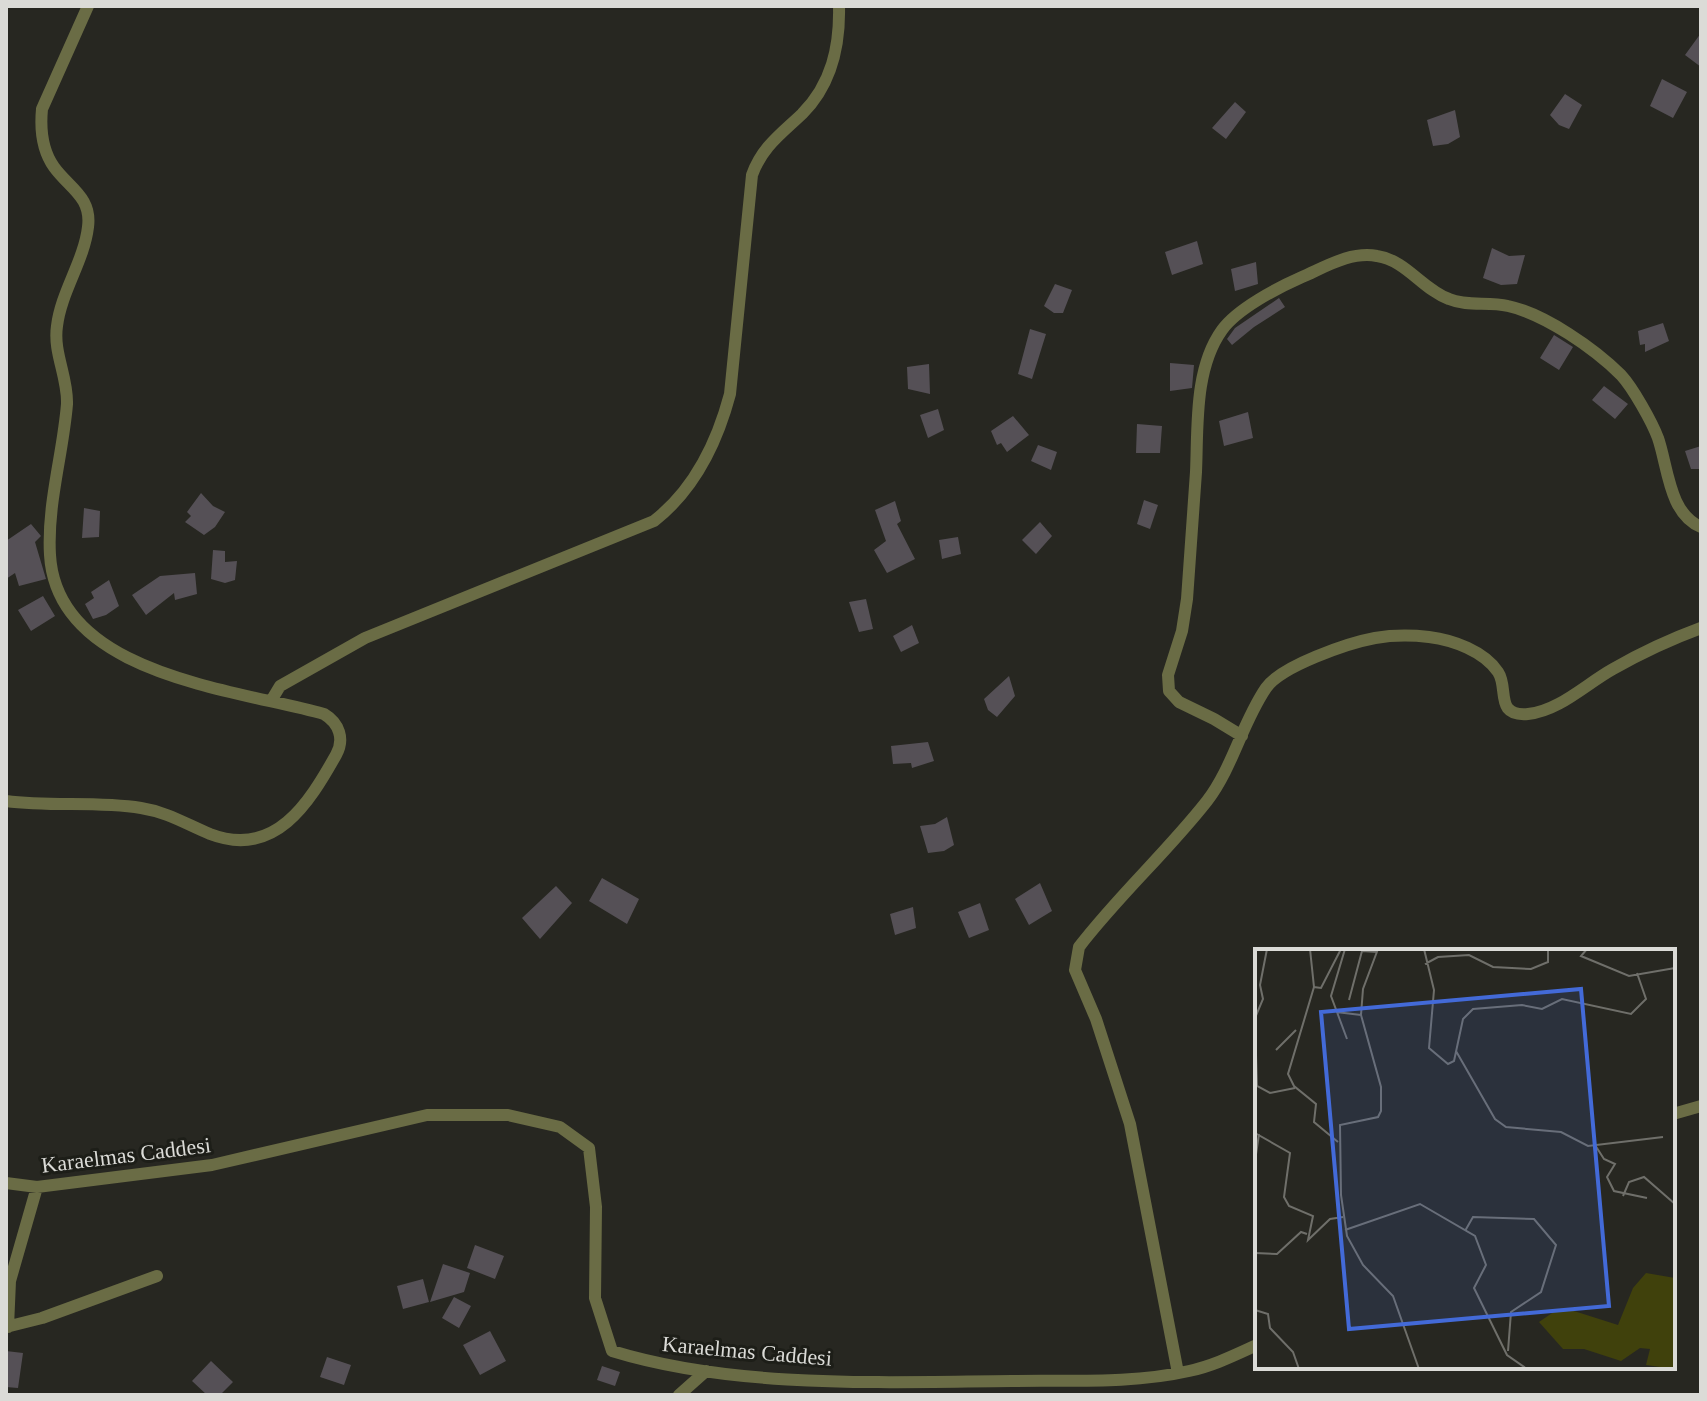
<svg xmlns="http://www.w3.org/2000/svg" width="1707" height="1401" viewBox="0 0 1707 1401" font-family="'Times New Roman',serif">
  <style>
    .building { fill: #555056 }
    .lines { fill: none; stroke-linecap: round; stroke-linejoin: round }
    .minor { stroke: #6a6c45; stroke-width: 12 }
    .labels { text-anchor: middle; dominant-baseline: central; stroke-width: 6; stroke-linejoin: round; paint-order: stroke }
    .street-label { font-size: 22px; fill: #dbdbd7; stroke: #1d1e18 }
    .inset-road { fill: none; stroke: #6f6f6a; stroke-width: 2 }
    .view { fill: #436ad8; fill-opacity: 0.15; stroke: #436ad8; stroke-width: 4 }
    .inset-edge { fill: none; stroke: #dbdbd7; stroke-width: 4 }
  </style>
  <rect width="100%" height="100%" fill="#272721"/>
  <!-- building -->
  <path class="building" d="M1701,33V67L1685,55Z
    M1662,79L1687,92L1673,118L1650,106Z
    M1565,94L1582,105L1569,129L1559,125L1550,115Z
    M1235,102L1246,112L1226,139L1212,128Z
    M1455,110L1460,137L1448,144L1433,146L1427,120Z
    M1197,241L1203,264L1172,275L1165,252Z
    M1492,248L1509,256L1525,255L1517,284L1501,285L1483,278Z
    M1256,262L1258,284L1235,291L1231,269Z
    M1055,284L1072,290L1063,313H1054L1044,306Z
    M1279,298L1285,307L1254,327L1232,345L1227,339L1235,328Z
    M1663,323L1669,341L1645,352V344L1640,345L1638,331Z
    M1030,329L1046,334L1032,379L1018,374Z
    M1554,335L1573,347L1559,370L1540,358Z
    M1170,363L1194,365L1192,388L1170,391Z
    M929,364L930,394L908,389L907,367Z
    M1604,386L1628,404L1615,419L1592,400Z
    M938,409L944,430L928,438L920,415Z
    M1248,412L1253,438L1224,446L1219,421Z
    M1013,416L1029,435L1007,452L1001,443L997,445L991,431Z
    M1137,424L1162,426L1160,453H1136Z
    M1038,445L1057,452L1051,470L1031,461Z
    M1701,446V469H1691L1685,451Z
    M201,493L213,506L225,512L215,527L204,535L185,522L191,516L187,512Z
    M1144,500L1158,505L1150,529L1137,524Z
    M895,501L901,521L897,524L915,559L887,573L874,550L886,541L875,510Z
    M84,508L100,511L99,537L82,538Z
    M1040,522L1052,536L1036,554L1022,540Z
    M31,524L41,536L35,542L46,579L19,586L15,573L6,579V541Z
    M958,537L961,554L942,559L939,540Z
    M213,550L225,551V562L237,561L235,580L225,583L211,579Z
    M195,573L197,594L175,600L174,593L146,615L132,595L160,576Z
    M109,580L119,606L106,615L93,619L85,604L94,598L91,592Z
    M43,596L55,616L31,631L18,610Z
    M866,599L873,629L859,632L849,602Z
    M912,625L919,643L901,652L893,636Z
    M1009,676L1015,696L997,717L988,710L984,699Z
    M928,742L934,761L912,768L911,763L893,764L891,746Z
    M947,817L954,845L944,851L928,853L920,826L935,824Z
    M602,878L639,899L627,924L589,901Z
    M1040,883L1052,911L1029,925L1015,899Z
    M556,886L572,903L540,939L522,918Z
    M980,903L989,930L969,938L958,912Z
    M913,907L916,928L895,935L890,914Z
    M475,1245L504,1256L495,1279L467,1268Z
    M443,1264L470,1273L464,1292L430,1302Z
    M423,1279L429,1302L403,1309L397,1286Z
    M454,1297L471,1306L459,1328L442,1318Z
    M490,1331L506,1361L480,1375L463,1345Z
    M6,1351L23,1353L18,1388L6,1387Z
    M327,1357L351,1365L344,1385L320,1377Z
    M211,1361L233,1382L220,1395H207L192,1381Z
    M602,1366L620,1372L615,1386L597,1380Z"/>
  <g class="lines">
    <!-- minor -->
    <path class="minor" d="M271,701L280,686L365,638L654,521C695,489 717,443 730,394L752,175C762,147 781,134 802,114C832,84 840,46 839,6
      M1242,736L1214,719L1179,702L1169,691L1168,675L1182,631L1187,599C1190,557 1193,514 1196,472C1198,427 1194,369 1222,330C1237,309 1277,288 1302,277C1325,267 1351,251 1377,256C1406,260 1422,289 1449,299C1468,307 1488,301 1508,306C1545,314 1595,349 1621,375C1633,388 1652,422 1658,438C1668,467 1669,514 1701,527
      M6,801C51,807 96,801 141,808C167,812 186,824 210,834C275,859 309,803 336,755C345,739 339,723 324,714C235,689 57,675 50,555C47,504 63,454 67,404C68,377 53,353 57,326C61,292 84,261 88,227C92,197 69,188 54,167C42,150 40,130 42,109L88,6
      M1673,1114L1701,1106
      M6,1183L37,1187L212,1165L427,1115H508L560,1127L589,1148L596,1207L595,1298L612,1351C736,1389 884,1382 1012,1381C1070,1380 1132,1384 1189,1371C1213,1366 1235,1355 1257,1345
      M6,1327L42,1318L157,1276
      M8,1327L10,1281L37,1187
      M1178,1373L1130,1124L1096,1019L1075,970L1079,947C1118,896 1167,852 1207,801C1233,767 1242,723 1266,688C1281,666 1348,643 1375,638C1393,635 1411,635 1429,637C1453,640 1484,651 1498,672C1509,688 1494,717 1528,714C1559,711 1586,684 1613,669C1641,653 1671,639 1701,628
      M679,1395L706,1371"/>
  </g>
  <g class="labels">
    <!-- street labels -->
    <g class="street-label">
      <text transform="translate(126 1155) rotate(-7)">Karaelmas Caddesi</text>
      <text transform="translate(747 1351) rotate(5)">Karaelmas Caddesi</text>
    </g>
  </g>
  <!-- overview -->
  <g transform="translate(1255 949)">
    <rect width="420" height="420" fill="#272721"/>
    <path d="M391,324L420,329V420L391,416L395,400L385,399L366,412L329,400H308L284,373L300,362H319L363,376L378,339Z" fill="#40410c"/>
    <path class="inset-road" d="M55,0L59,38L66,39L86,0M90,0L76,47L92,90M123,0L108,40L106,66L126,138V162L123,168L85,176L86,246L92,287L108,316L138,347L164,420M169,0L179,41L174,99L193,115L199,112L208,70L218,60L267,56L287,60L307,50L376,65L391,50L382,24M332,0L326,7L374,27L420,19M170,15L183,8L214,6L238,18L276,20L293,13V0M59,38L33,125L39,137L61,155L59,173L83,193M94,51L107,2L122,3M81,63L106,66M0,69L8,50L5,36L12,0M21,101L41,81M201,102L240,170L251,178L306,183L333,197L408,188M1,106L2,137L15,144L40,139M0,184L35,204L29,248L34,257L58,267L53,291L75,270L88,268M340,196L349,210L360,215L352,228L359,242L392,249M0,212L4,185M368,247L374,233L389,228L420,255M90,281L165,255L220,287L231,316L219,339L252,406L272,420M210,282L218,268L279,270L301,296L286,343L256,363L253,402M0,304L22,305L46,283L52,285M0,361L13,365L15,379L38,403L44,420"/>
    <path class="view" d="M326,40L354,357L94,380L66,63Z"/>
    <rect width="420" height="420" class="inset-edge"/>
  </g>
  <!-- border -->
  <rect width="1707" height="1401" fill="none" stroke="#dbdbd7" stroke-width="16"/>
</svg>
